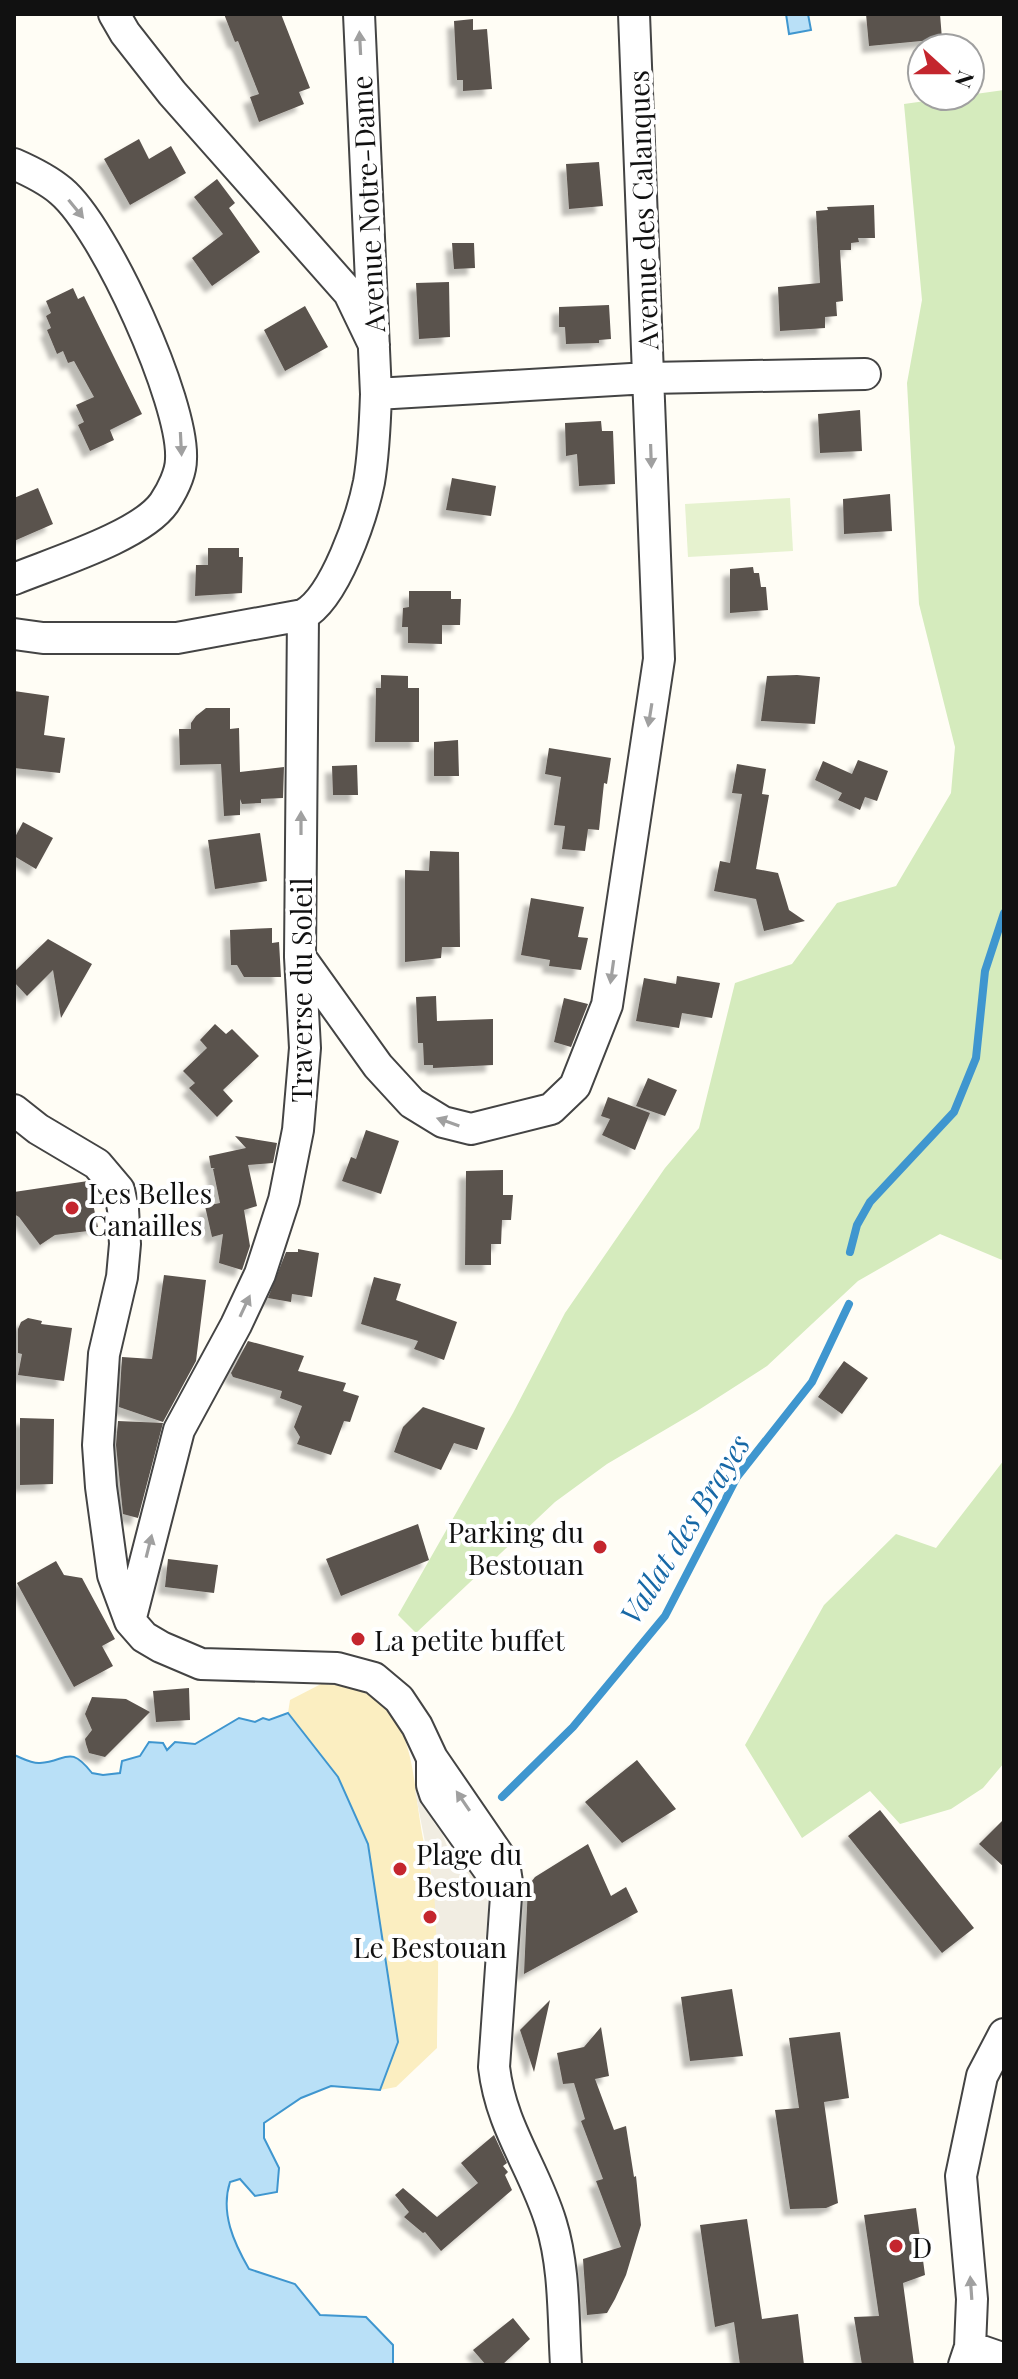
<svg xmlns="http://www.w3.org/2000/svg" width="1018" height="2379" viewBox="0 0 1018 2379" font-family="'Playfair Display',serif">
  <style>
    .green { fill: #d5ebbd }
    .sand { fill: #fbeec1 }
    .pitch { fill: #e6f2cf }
    .plaza { fill: #f1ede2 }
    .water { fill: #b9e0f7; stroke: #3f96cf; stroke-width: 2 }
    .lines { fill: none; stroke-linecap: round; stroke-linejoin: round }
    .stream { stroke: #3f96cf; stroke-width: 8 }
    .building { fill: #5a524d; filter: url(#shadow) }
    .minor-casing { stroke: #444; stroke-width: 34 }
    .minor { stroke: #fff; stroke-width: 30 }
    .oneway { fill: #a0a0a0 }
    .poi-dot { fill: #c4262e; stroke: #fff; stroke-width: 3 }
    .labels { text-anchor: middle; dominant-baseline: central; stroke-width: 8; stroke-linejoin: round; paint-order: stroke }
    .street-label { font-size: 28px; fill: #111; stroke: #fff }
    .poi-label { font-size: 28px; fill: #111; stroke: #fff; text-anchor: start }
    .water-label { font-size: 30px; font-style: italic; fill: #1768a6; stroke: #fff }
  </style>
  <defs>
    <filter id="shadow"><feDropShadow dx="-7" dy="7" stdDeviation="2" flood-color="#0004"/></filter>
  </defs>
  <rect width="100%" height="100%" fill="#fffdf5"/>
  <!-- green -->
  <path class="green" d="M1004,90V1312L1002,1260L940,1234L858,1281L767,1366L697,1411L607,1464L555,1502L416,1633L398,1615L513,1413L565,1313L665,1168L699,1128L735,983L792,964L837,903L896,886L951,793L955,747L919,604L907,383L922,300L904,104Z
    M1004,1460V1763L983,1788L951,1809L900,1824L870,1791L802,1838L745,1745L824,1605L896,1534L936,1548Z"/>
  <!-- sand -->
  <path class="sand" d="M321,1684C343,1685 368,1690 384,1705C413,1733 414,1784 420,1821C423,1844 430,1865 434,1888C441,1940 437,1995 437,2048L396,2087L380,2090L398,2042L368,1844L338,1777L288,1713L290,1700Z"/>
  <!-- pitch -->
  <path class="pitch" d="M790,498L793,551L688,557L685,504Z"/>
  <!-- plaza -->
  <path class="plaza" d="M423,1788L434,1823L442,1833L447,1846L457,1856L462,1870L472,1865L486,1893L489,1906L484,1950H437L434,1888L415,1791Z"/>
  <!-- water -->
  <path class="water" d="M786,14H808L811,30L789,34Z
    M288,1713L338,1777L368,1844L398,2042L380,2090L331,2086L301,2098L264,2123V2138L279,2168L277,2192L255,2196L240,2179L230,2182C220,2213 234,2243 249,2269L295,2284L320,2315L366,2317L393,2345V2365H14V1755C22,1758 32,1764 40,1763C67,1761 69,1744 92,1773L103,1775L120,1773L122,1761L140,1756L149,1742L163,1743L167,1750L175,1742L195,1744L239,1718L255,1722L263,1718L269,1720Z"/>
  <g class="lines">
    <!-- stream -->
    <path class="stream" d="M850,1252L857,1225L870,1202L954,1112L976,1058L985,971L1004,913
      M502,1797L573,1727L665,1616L737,1477L812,1382L849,1304"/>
  </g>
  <!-- building -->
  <path class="building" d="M224,14H281L310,88L299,92L304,104L259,122L250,97L259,94L238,41L235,42Z
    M866,14H940L942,39L869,46Z
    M473,19V30L487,29L492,89L463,91V80H457L454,21Z
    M139,139L149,159L171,146L186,173L130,205L104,159Z
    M599,162L603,206L569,209L566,164Z
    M217,179L235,203L229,208L260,252L212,286L192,258L223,234L194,197Z
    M874,205L875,238H858L859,242L851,243V250H840L843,301L836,302L837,316L825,317V328L780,331L778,287L820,283L816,211L828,210L827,207Z
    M452,243H474L475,268L454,269Z
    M449,282L450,337L419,339L416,283Z
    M73,288L78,299L84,296L142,414L110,430L114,440L90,451L78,425L84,422L76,405L94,397L74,361L68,363L63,351L57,354L47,330L51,328L46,316L51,313L46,301Z
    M609,305L611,339L599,340V343L566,344L565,327H559V307Z
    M305,306L328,347L285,371L264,330Z
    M860,410L862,451L820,453L818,414Z
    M601,421L602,431H613L615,484L579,486L577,454L566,456L565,423Z
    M452,478L496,486L491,516L446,510Z
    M38,488L53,524L14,541V498Z
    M890,494L892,531L844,534L843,499Z
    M208,548H239V557H243L242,593L195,596L196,565H208Z
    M753,567L754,573H759L761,587H766L768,610L730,613V569Z
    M409,591H451V599H461L460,625H442V644L408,643V627H402L403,608L409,607Z
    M381,675L408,676V688H419V742H375L376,688H381Z
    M797,675L820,677L815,724L761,721L767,676Z
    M14,691L49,696L44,735L65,738L60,773L14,768Z
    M206,708H230V729L239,728L240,772L284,767L283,798L261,799V803L242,804L240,799V815L224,816L221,764L180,765L179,729H191V723L196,716Z
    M458,740L459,776H434V742Z
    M549,748L611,758L607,784L604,783L599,830L588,829L585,851L562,849L565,826L554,825L561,777L545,774Z
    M858,760L888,771L877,801L865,797L860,810L838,800L842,793L815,780L823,761L852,774Z
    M737,764L766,769L762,794L769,795L756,869L778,873L789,910L805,921L764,931L756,899L714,891L720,861L730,863L742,794L732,793Z
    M357,765L358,795H333L332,766Z
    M23,822L53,838L36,869L14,856V839Z
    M260,833L267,881L215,889L208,840Z
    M430,851L459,852L460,947H442L441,958L405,962V870L429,871Z
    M531,898L584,907L578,937L588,938L581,970L549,966L550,960L521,955Z
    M272,928V943L279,942L281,977H244L237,965H231L230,930Z
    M48,939L92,964L61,1018L53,970L27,996L14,982V972Z
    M677,976L720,983L712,1018L682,1013L679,1028L636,1021L644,978L676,984Z
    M436,996L437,1021L493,1019V1065L433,1068V1065H424L423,1043H418L416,997Z
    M564,998L588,1004L571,1047L554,1042Z
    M215,1024L226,1034L232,1029L259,1056L223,1090L233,1101L217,1117L189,1088L195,1083L183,1071L207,1048L200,1040Z
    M648,1078L677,1090L665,1116L636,1106Z
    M608,1097L650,1113L635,1150L602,1135L610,1119L601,1116Z
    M366,1130L399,1141L381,1194L342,1181L351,1157L356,1159Z
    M235,1136L277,1143L273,1163L248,1165L257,1206L244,1210L250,1246L242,1270L219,1263L223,1234L212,1237L205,1206L220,1203L213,1169L215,1168H211L209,1156L246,1148Z
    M503,1170V1195H513L511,1220H502L501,1244H491V1265H465L466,1171Z
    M88,1181L98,1227L88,1228V1231L55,1235L40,1245L19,1217L14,1214V1192Z
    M298,1249L319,1253L312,1297L292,1294L291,1302L268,1298L286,1252H298Z
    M164,1275L206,1280L196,1361L163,1422L119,1407L122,1357L152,1359Z
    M374,1277L401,1284L396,1300L457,1322L444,1360L414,1349L418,1341L361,1324Z
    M28,1318L42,1321L41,1324L72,1328L64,1381L18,1375L22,1354L18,1353V1329L21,1322Z
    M248,1341L304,1356L298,1371L346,1383L343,1391L359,1396L350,1422L344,1421L331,1455L297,1444L300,1437L294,1427L302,1406L280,1398L282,1391L233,1377L231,1373Z
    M844,1361L868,1378L842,1414L818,1397Z
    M423,1407L485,1428L477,1450L454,1443L441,1470L394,1452L403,1427Z
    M20,1418L54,1419L53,1484L20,1485Z
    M118,1421L163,1423L138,1518L123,1514L116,1445Z
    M418,1524L429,1560L341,1596L326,1559Z
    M168,1559L218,1565L214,1593L165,1587Z
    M56,1561L64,1575L82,1578L115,1639L102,1646L113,1666L74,1687L17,1583Z
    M189,1688L190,1720L156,1722L153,1691Z
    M92,1697L126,1699L150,1712L105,1757L89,1753L86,1744L85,1739L92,1730L85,1714Z
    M637,1760L676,1809L622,1843L585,1802Z
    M880,1810L974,1928L942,1953L848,1836Z
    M1004,1819V1867L979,1844Z
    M588,1844L611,1896L626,1887L638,1912L524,1974L528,1886L535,1877Z
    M732,1989L743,2056L690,2061L681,1997Z
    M550,2000L534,2072L520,2030Z
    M601,2027L609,2076L595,2079L614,2130L626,2126L634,2177L636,2176L641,2225L626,2275L615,2299L607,2313L587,2315L583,2259L621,2247L596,2181L603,2179L581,2121L585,2119L574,2083L563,2084L557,2053L584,2047Z
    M840,2032L849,2098L824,2102L838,2203L826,2208L790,2209L775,2110L799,2108L789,2038Z
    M494,2135L507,2163L503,2166L508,2172L505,2175L512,2190L441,2251L425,2232L423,2233L404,2217L409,2212L395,2195L403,2188L437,2217L478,2183L461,2163Z
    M916,2208L925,2275L903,2283L914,2365H862L854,2317L879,2316L864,2215Z
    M747,2219L762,2319L798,2314L804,2365H740L734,2322L715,2327L700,2225Z
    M513,2318L530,2339L502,2365H486L473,2350Z"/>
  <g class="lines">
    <defs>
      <path id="minor" d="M114,14L125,33L172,93L349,293L374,345
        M359,14L376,394
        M14,164C30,171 47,179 61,191C105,228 184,402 181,459C181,473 172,491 164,503C141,536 53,563 14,579
        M14,634L43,638H177L303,615C335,598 362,517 369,482C374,453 375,424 376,394L648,378L865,374
        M300,957L378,1066L412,1103L443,1122L471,1129L551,1109L575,1086L607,1005L659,659L634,14
        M14,1110L38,1129L97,1164L119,1190L123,1209L125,1244L122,1277L104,1354L98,1445L101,1487L113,1575L130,1621L144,1637L161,1647L201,1664L337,1668L374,1678L399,1699L417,1726L432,1758
        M130,1621L179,1430L236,1325L260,1274L284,1200L298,1130L305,1048L300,957L303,615
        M506,1894L435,1794L432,1785V1758L504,1863L507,1882L494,2067C501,2128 534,2167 551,2223C565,2268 563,2319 566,2365
        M970,2347L999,2357L1004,2361
        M964,2365L970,2347L972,2299L961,2176L982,2076L1004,2034"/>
    </defs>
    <!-- minor casing -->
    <use href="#minor" class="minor-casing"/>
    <!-- minor -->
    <use href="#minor" class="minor"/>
  </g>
  <!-- one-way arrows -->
  <defs><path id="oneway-solid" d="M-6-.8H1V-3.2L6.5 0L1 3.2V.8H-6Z" transform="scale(2)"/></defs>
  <g class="oneway">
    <use href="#oneway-solid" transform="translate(360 43) rotate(-93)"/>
    <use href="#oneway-solid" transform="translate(76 209) rotate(51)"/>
    <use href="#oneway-solid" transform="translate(181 444) rotate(87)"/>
    <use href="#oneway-solid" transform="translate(651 456) rotate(88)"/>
    <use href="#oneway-solid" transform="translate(650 715) rotate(99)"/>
    <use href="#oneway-solid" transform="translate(301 823) rotate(-90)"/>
    <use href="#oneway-solid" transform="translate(612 972) rotate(98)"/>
    <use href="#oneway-solid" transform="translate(448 1122) rotate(-161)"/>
    <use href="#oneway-solid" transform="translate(245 1306) rotate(-65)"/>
    <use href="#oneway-solid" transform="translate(149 1546) rotate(-76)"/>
    <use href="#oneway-solid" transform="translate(463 1801) rotate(-124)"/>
    <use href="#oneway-solid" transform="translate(971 2288) rotate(-94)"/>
  </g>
  <!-- markers -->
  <g class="poi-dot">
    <circle cx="72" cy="1208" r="8"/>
    <circle cx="600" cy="1547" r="8"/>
    <circle cx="358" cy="1639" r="8"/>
    <circle cx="400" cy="1869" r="8"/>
    <circle cx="430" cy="1917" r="8"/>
    <circle cx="896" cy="2246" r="8"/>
  </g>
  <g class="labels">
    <!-- street labels -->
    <g class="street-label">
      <text transform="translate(367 204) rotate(-93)">Avenue Notre-Dame</text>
      <text transform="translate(642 210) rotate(-92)">Avenue des Calanques</text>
      <text transform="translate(300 990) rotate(-90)">Traverse du Soleil</text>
    </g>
    <!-- poi labels -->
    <g class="poi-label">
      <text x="88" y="1192">Les Belles<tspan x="88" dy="32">Canailles</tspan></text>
      <text x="584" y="1531" text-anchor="end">Parking du<tspan x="584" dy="32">Bestouan</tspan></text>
      <text x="374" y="1639">La petite buffet</text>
      <text x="416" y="1853">Plage du<tspan x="416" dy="32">Bestouan</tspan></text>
      <text x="430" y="1946" text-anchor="middle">Le Bestouan</text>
      <text x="912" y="2246">D</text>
    </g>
    <!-- water labels -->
    <g class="water-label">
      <text transform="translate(684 1529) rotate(-58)">Vallat des Brayes</text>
    </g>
  </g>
  <!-- border -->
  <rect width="1018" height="2379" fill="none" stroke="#111111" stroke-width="32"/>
  <!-- north arrow -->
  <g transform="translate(946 72) rotate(111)"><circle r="38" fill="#ffffff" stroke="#a0a0a0" stroke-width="2"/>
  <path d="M0-6L14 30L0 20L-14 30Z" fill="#c4262e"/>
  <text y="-12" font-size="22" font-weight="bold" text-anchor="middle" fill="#111111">N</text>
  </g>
</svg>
